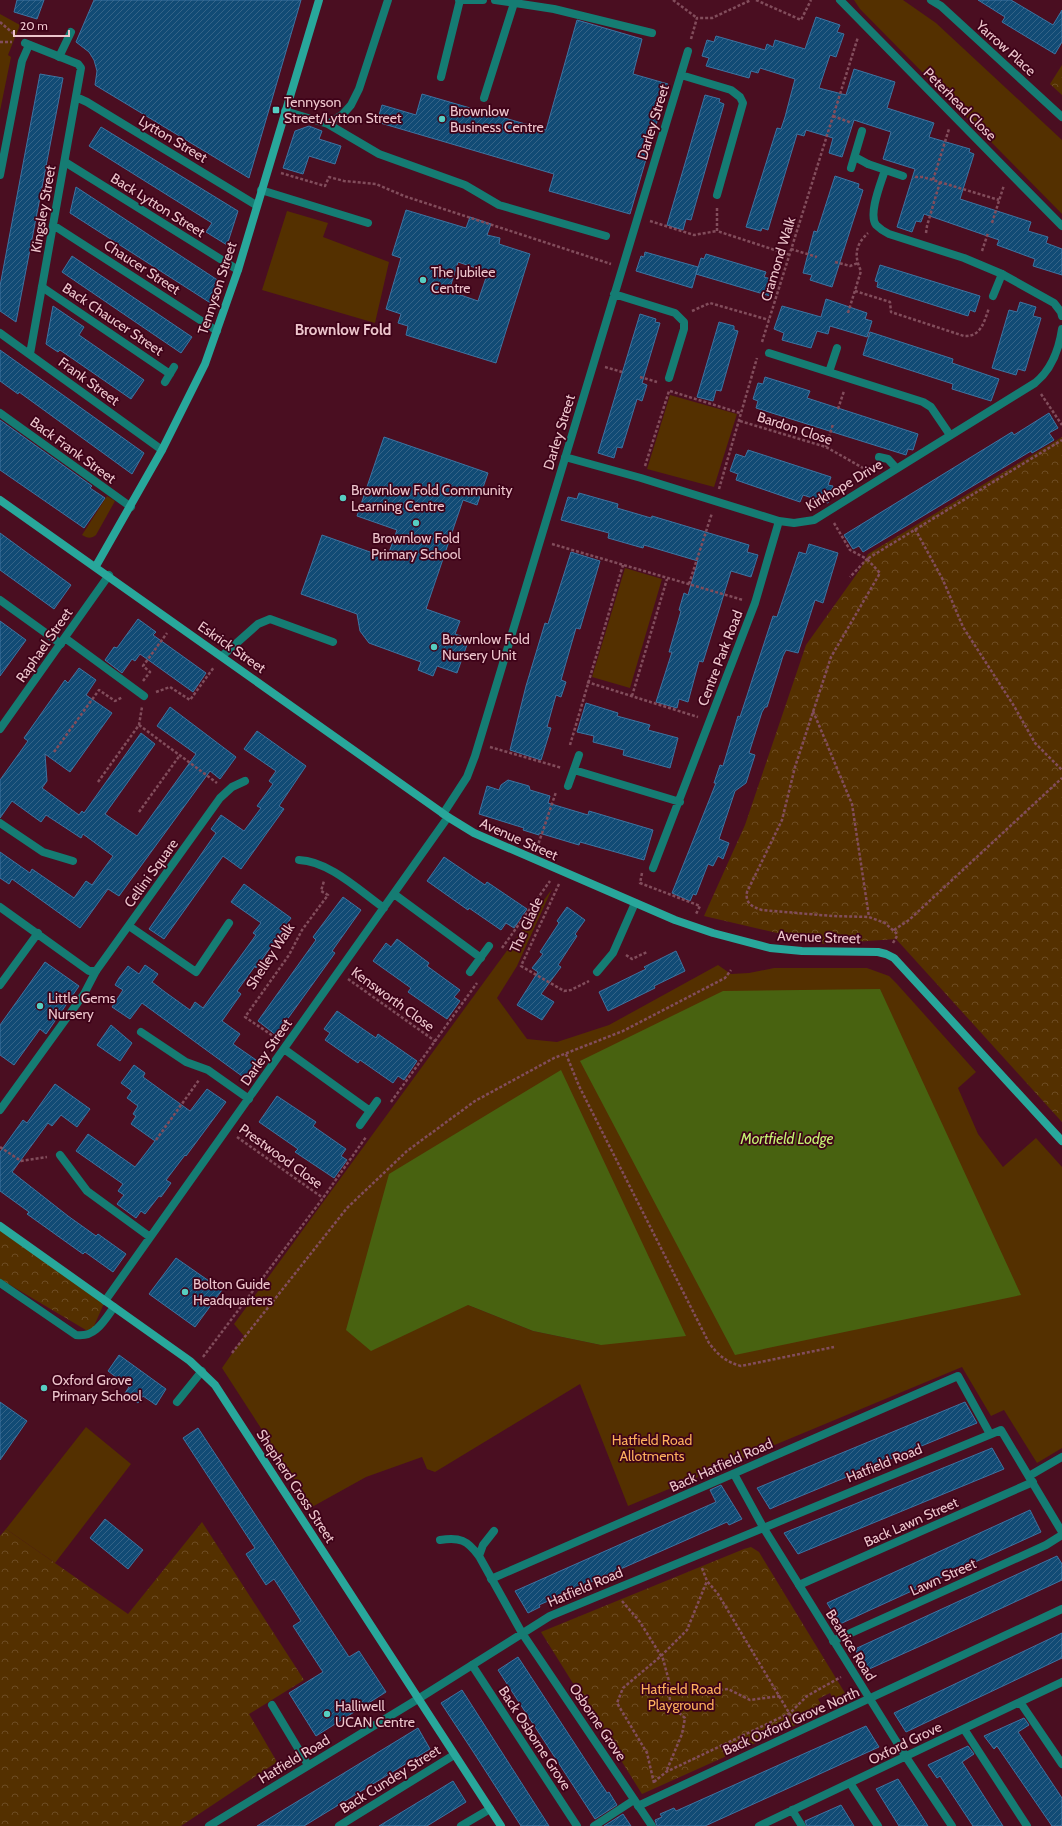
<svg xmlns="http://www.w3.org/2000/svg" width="1062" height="1826" viewBox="0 0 1062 1826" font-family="Cabin,sans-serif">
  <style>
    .green { fill: #543000; fill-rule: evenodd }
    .forest { fill: url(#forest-crowns) }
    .water { fill: #486210 }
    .building { fill: url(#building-hatch); stroke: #3e74a1; fill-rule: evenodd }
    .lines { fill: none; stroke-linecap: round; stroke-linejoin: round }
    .path { stroke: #824d5c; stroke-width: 2.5; stroke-dasharray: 3 2; stroke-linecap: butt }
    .lane { stroke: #157c73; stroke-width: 8 }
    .street { stroke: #157c73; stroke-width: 8 }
    .secondary { stroke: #28a79b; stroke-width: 8 }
    .poi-dot { fill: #57cec2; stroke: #3e0218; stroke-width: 1.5 }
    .labels { text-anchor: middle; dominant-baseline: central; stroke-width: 3.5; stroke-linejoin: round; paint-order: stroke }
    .street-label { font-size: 14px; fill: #edc5cc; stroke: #3e0218 }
    .poi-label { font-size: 14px; fill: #edc5cc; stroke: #3e0218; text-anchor: start }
    .park-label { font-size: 14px; fill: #fcb05d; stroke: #3e0218 }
    .neighbourhood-label { font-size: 15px; font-weight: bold; fill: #edc5cc; stroke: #3e0218 }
    .water-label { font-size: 15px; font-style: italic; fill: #c5f472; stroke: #3e0218 }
  </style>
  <defs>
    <pattern id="forest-crowns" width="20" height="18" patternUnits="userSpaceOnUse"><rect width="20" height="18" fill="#543000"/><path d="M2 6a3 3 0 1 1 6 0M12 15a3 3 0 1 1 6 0" fill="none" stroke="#6d4c24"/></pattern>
    <pattern id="building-hatch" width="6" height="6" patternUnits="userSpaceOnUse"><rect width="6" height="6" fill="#114b75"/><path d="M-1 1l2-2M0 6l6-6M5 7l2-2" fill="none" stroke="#346387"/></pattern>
  </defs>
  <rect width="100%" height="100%" fill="#4a0e21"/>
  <!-- green -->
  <path class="green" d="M854,0H903L936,23L1062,140V214L860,9Z
    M0,14L20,25L8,55L11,57L0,111Z
    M287,211L328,223L323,237L389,262L375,323L262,290Z
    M670,395L737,414L714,487L647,469Z
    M107,496L115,501L96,535C91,539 87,538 82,535Z
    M625,568L662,579L630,688L592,677Z
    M552,889L517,966L497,998L527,1039L557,1042L609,1025L718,965L731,974L749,973L774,968H867L889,976L897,984L976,1072L958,1088L978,1134L1003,1167L1036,1138L1062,1167V1448L1037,1463L1004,1410L991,1416L962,1367L628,1506L580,1384L435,1472L427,1469L422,1457L366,1477L312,1507L222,1368L244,1336L234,1324ZM468,1305L601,1345L533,1331Z
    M86,1427L131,1464L55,1563L6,1529Z"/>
  <!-- forest -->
  <path class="forest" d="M1062,65V95L1050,84Z
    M1062,437V1122L896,939L825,944L704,916L745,825L806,645L861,568L868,554Z
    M0,1226L105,1301L91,1333L0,1279Z
    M202,1522L304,1680L249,1714L277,1762L181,1826H0V1536L6,1529L128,1614Z
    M751,1547L759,1552L848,1698L847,1700L837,1706L830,1693L818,1699L825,1712L642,1794L541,1632L744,1549Z"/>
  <!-- water -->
  <path class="water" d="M880,989L1021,1295L735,1355L580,1061L723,991Z
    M561,1070L686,1336L601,1345L533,1331L468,1305L371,1351L346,1330L389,1174Z"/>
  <!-- building -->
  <path class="building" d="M17,0H44L37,19L14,12Z
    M94,0H301L249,178L95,85L97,71L94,60L89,52L76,42Z
    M978,0H1011L1053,25L1062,10V42L1055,54L1002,22L1005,17Z
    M816,17L840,25L837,32L844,34L836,57L830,55L819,88L846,95L854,69L895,82L887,108L934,123L929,137L970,149L969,152L974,154L960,199L1031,222L1028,231L1048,237L1046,243L1062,249V275L1033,266L1035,259L997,245L999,240L924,214L921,222L916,221L912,232L897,227L915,169L883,159L891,132L854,120L842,157L829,153L833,138L806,130L804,136L797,134L768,230L762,228L761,231L746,227L777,128L781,129L785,117L795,79L760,68L758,73L751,71L749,78L706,66L709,58L702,56L707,40L714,42L716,36L765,50L767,44L773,47L775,40L805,49Z
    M577,20L642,39L633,74L668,84L630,214L549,191L554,174L377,122L382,105L416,115L422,94L546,130Z
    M40,74L63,78L16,322L0,311V286Z
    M705,95L720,99L719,102L724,104L691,220L686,219L683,230L667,225Z
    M309,126L322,131L319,139L341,146L335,164L309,156L303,174L283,168L295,131Z
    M101,127L238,211L227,245L206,232L212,223L89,146Z
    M835,176L859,184L858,188L863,190L832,287L810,280L812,275L803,273L814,231L817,232Z
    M76,187L219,281L212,304L70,213Z
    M406,210L466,228L470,217L491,224L487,235L500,238L499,244L530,254L496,363L406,335L408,326L398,323L401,314L386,309L401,258L392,255ZM458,262L488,272L478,301L449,291Z
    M645,252L698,267L692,288L636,271L641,256L644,257Z
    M706,254L766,272L764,277L775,280L770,296L696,274L701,258L704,259Z
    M72,256L192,337L181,353L62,272Z
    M880,265L980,296L975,312L970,310L968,316L877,287L878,282L875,281Z
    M826,299L867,313L865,319L872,321L867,337L830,326L828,334L817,331L811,348L782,340L784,333L774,329L782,306L821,317Z
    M1020,302L1036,307L1033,316L1041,318L1025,371L1018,369L1016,375L992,368L1009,310L1017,312Z
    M53,306L84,327L79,335L144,380L131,399L60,350L58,352L46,344Z
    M640,314L656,319L655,322L660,323L642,383L647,385L642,401L637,399L622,448L617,447L614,458L598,453Z
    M719,322L734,326V330L738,331L721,391L716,390L713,401L697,397Z
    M870,332L953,359L952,363L999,379L991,401L952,389L953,384L863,355Z
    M0,350L144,453L132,474L19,392L18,394L0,381Z
    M765,377L810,391L807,398L918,434L913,450L908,449L906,455L756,408L758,401L753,399L758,383L763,384Z
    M1049,413L1058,428L1049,433L1054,440L1032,453L1031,451L863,552L859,546L853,549L844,535L1012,432L1014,435Z
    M0,420L92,486L90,488L105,498L84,528L0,470Z
    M384,437L488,473L477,505L463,500L426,609L460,621L455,634L469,639L457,673L437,666L433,676L418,670L421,662L369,643L360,631L357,614L301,594L322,535L387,558L397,530L357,516Z
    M748,450L831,477L828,485L833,486L828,503L803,495L800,502L736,480L738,474L730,471L736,454L745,457Z
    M579,493L618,504L617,508L651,518L652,516L749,545L747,552L758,555L751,577L731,571L703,662L699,661L688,702L679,699L677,708L656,702L672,652H669L681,611L679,610L684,593L688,595L698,561L644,545L643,548L608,538L609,533L561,520L568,497L577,499Z
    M0,533L71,585L54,609L0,570Z
    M809,544L838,553L823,603L815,600L798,653L786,650L783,656L767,707H765L762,712L749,753L755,755L746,783L735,791L719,839L729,843L723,859L718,856L713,866L708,864L696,895L693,894L690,901L672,893L716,783H714L720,765L723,766L738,716L740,717L773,616L777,617L799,552L806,554Z
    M571,552L600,561L580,629L576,628L561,680L566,682L561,697L556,695L547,727L551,728L541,760L510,750L526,686L545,623L548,624Z
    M138,619L156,632L153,635L206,673L193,692L140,654L135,661L132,659L122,673L105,660L114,647L117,648Z
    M0,621L26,640L0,676Z
    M79,668L96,680L86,695L112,713L70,772L45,754L47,781L42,788L79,815L82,811L84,813L141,733L155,744L105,814L137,836L196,754L157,726L170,707L236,757L220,779L210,771L119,896L108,889L80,928L12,879L9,884L0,878V852L30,873L32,869L74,898L86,881L92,885L113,856L83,834L81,838L46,815L41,822L12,801L0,818V780L28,741L24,738L65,680L68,683Z
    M586,703L618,713L617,716L650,725L648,730L678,738L670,768L623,755L624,750L593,742L594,736L577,732Z
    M257,731L306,766L279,806L284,809L241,869L223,856L164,939L149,929L216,833L211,829L221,815L244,831L261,808L257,806L273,784L269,781L276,771L244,749Z
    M508,780L529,786L530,790L550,796L548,803L588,815L589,811L653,830L644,860L580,842L579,845L539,833V835L523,830L524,828L479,814L487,786L499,790L501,785Z
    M444,857L485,885L487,882L527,909L514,928L506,923L501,930L469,908L468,910L427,881Z
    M244,884L291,918L256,968L255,966L237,991L241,994L222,1021L240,1034L233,1044L259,1062L246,1079L142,1003L130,1019L112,1007L123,990L115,985L119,978L128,966L139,974L145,965L158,974L152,982L165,992L190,1010L195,1002L203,1008L256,935L253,933L261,923L231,902Z
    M343,897L361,910L332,951L335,953L276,1035L258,1021L316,940L313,937Z
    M567,907L585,920L575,934L577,936L558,965L561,967L541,994L554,1002L542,1020L517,1005L538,972L532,968L543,954L540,952L559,923L557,921Z
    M397,939L429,963L427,966L460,990L454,997L460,1001L447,1019L408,992L411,988L373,961L386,943L391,947Z
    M676,951L685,971L654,986L655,988L608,1011L599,992L646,969L644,967Z
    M45,962L79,986L46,1034L40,1029L14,1065L0,1055V1025Z
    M337,1011L376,1038L378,1034L417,1061L404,1080L398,1076L393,1083L360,1060L358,1063L325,1040L330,1033L324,1029Z
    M111,1025L132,1043L120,1061L97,1045Z
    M134,1065L145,1073L143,1077L190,1111L207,1089L226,1102L186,1156L185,1155L166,1180L171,1183L161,1197L159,1196L145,1214L141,1211L136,1218L117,1204L124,1195L118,1191L123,1184L76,1151L88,1134L135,1167L155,1141L131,1124L136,1116L133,1114L138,1106L127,1098L132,1091L121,1083Z
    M55,1084L90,1109L77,1127L61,1115L52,1126L48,1123L12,1172L68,1216L96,1236L98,1234L126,1254L113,1272L85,1252L83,1254L27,1214L29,1212L0,1191V1152L23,1120L27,1123Z
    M277,1096L316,1122L313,1126L346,1149L341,1156L347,1160L334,1178L295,1152L298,1149L259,1122Z
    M176,1258L222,1290L195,1327L149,1294Z
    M119,1355L166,1389L156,1405L143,1396L138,1403L125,1393L129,1387L108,1371Z
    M0,1402L27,1421L0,1460Z
    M965,1402L977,1423L779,1505L770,1509L757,1488Z
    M198,1428L349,1657L359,1651L386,1692L316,1736L289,1693L323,1672L293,1626L301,1621L274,1579L266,1585L246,1554L255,1548L183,1438Z
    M992,1448L1004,1469L827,1542L798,1554L784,1533Z
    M721,1485L742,1519L729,1525L727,1522L539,1605L540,1607L528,1613L515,1591L716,1502L710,1490Z
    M1030,1510L1041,1532L868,1611L840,1624L827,1603Z
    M105,1519L143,1550L128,1569L90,1538Z
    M1057,1556L1062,1564V1580L918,1647L867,1670L855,1649Z
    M1062,1633V1658L948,1712L906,1732L894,1713Z
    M518,1657L607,1793L609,1792L617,1805L595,1819L498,1670Z
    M462,1690L494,1740L549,1826H521L474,1753L441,1703Z
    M1024,1718L1029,1725L1018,1732L1062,1798V1826H1052L997,1746L994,1749L984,1736Z
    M866,1726L879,1747L705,1826H657L655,1820L662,1817L660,1814L674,1808L676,1811Z
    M418,1728L430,1749L304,1826H257Z
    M968,1746L974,1754L962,1762L1003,1826H973L940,1776L937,1778L928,1765Z
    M898,1779L918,1810L928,1826H899L876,1789Z
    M453,1781L466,1802L427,1826H379Z
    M841,1805L854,1826H807L805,1821Z
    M623,1814L631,1826H604Z"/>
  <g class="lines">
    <!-- path -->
    <path class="path" d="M673,0L697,18
      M756,0L801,20L811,0
      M0,22L15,35
      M691,39L697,18H712L751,0
      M0,42H12
      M833,116L852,123
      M281,173L325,186L329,177L344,181L376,184L404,196L611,264
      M915,177H923L999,200
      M933,180L949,129
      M717,208V231L790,255
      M650,221L694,235L717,231
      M992,223L1004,185
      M926,233L927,226L940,182
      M791,249L817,257
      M982,251L988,233
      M835,262L850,266L858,263
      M855,291L890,302L891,312L964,336C981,337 984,322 989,308
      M692,311L710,303L769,320
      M848,313L861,271C854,256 855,245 868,233
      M762,342L858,37
      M605,367L622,372
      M640,377L657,382
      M670,391L740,413
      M1041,394L1062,425
      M838,409L844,391
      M740,421L826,447L863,468
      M826,447L833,424
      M645,466L669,391
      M719,489L757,358
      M834,523L850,550L867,559L850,577
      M915,529L943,580L963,627L1014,706L1035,743L1062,770
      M552,544L743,600
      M689,584L712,513
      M143,681L150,672L143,666L167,633
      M587,682L698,717
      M156,692L170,687L190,700L214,667
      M632,696L667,579
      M813,711L852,804L869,917
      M139,725L217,783
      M570,745L623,565
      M490,747L562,768
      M54,752L99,690L115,701L123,697
      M98,782L139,725L142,707
      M139,812L180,755
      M537,848L556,792
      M642,873L640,883L700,906L696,914
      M559,884L521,966L564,991L571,990L589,981
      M894,930L909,920L1062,778
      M893,943L897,936L896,933L885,923L869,917L832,916L762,910C752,907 745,903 747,892L782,820L795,767L831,657L880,573L867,559L1062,440
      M502,948L550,881
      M626,955L632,959L647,952
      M348,979L435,1041
      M276,1038L245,1017L289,955L302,930L328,895L321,891L324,881
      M566,1054L579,1086L709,1343C718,1355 726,1362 741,1366L834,1347
      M391,1102L477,983
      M237,1137L323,1198
      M156,1140L199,1080
      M0,1147L21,1161L47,1157
      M232,1353L347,1208L407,1151L475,1101L554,1058L623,1031L725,978L731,970
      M203,1357L323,1198L366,1137
      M702,1568L707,1581L718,1594L794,1721
      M622,1601L640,1622L663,1659L669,1681L670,1705L685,1718L682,1734L666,1772
      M720,1690L728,1689L750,1700L780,1696
      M654,1782L666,1772L790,1713L807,1696L841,1677
      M654,1783L647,1753L617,1703L623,1688L661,1656L687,1630L707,1581"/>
    <!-- lane -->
    <path class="lane" d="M460,0H483
      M495,0L554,9L652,33
      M59,57L71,32
      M441,77L460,0H459
      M484,98L514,3
      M285,111L328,124L343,114L351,105L359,89L388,0
      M328,124L379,154L465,185L499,205L606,236
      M855,157L868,164
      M65,162L238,270
      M851,168L862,131
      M0,175L22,61L29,45
      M261,190L368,223
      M42,287L170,374
      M993,296L1002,274
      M769,353L923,402L931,407L950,435
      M829,372L837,348
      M165,382L174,367
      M0,413L131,507
      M879,457L888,459L896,468
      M0,600L61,644
      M222,656L258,624L270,619L333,642
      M0,1110L84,994L96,971
      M0,1283L76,1335C95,1338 104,1321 114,1307
      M177,1402L202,1371
      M734,1474L763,1527
      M1029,1476L1062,1457
      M491,1579L958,1376L990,1434
      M799,1585L1033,1482
      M472,1665L577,1826
      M272,1705L308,1765
      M964,1729L1027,1826
      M850,1783L878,1826
      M638,1806L1062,1609
      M339,1826L454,1755
      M594,1826L634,1800"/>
    <!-- street -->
    <path class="street" d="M840,0L1062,226
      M931,0L941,6L1062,117
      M25,43L78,64L81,68L30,354
      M681,75L731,90L740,97L743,103L717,195
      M76,97L87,102L256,205
      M868,164L903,176
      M885,170C881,183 868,214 876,225C880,229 885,232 889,234L964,258L1002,274L1054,303L1061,312L1062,316
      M53,225L217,331
      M614,294L675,313L684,322V329L669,378
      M0,333L162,450
      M565,457L641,478L779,521L794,523L814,520L1035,383C1051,370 1059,349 1062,329
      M65,638L144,696
      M0,729L109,575
      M574,770L680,802
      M568,786L579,755
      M443,814L467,777L475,756L688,51
      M0,823L43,852L73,861
      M299,860C329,861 360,891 384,908
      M653,868L755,603L779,521
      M394,894L481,958
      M0,907L89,971H96L220,798L232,787L245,781
      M129,926L196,972L229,923
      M470,972L489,946
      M597,972L613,953L635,903
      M0,985L38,933
      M141,1032L186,1062L208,1070L249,1099
      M284,1049L370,1111
      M360,1125L377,1101
      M60,1155L87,1191L150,1237
      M105,1301L448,817
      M763,1527L906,1757L952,1826
      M440,1540C460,1537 467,1540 479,1556L522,1633L652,1826
      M479,1556L483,1545L494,1531
      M833,1641L1046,1545L1062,1535
      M1020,1702L1062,1764
      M792,1810L802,1826
      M209,1826L418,1699L550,1616L1001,1430L1062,1532
      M461,1826L490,1809
      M759,1826L1062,1682"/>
    <!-- secondary -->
    <path class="secondary" d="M0,500L448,817L474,833L675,920L713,933L770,948L802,951L878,952L886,954L894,958L1062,1141
      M96,566L162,450L205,364L238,270L319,0
      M0,1226L190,1361L215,1385L501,1826"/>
  </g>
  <!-- markers -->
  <g class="poi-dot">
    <rect x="272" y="106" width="8" height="8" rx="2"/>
    <circle cx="442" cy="119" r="4"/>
    <circle cx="423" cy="280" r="4"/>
    <circle cx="343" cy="498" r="4"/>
    <circle cx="416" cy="523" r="4"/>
    <circle cx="434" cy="647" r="4"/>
    <circle cx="40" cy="1006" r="4"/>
    <circle cx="185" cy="1292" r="4"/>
    <circle cx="44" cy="1388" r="4"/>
    <circle cx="327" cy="1714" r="4"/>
  </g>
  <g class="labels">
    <!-- street labels -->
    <g class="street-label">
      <text transform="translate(1006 48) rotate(42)">Yarrow Place</text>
      <text transform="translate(960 104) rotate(45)">Peterhead Close</text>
      <text transform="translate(653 122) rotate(-73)">Darley Street</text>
      <text transform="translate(173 139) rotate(31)">Lytton Street</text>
      <text transform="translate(158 205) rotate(32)">Back Lytton Street</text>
      <text transform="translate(43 209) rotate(-80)">Kingsley Street</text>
      <text transform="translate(778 259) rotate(-73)">Cramond Walk</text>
      <text transform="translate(142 267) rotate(33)">Chaucer Street</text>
      <text transform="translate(217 288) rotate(-72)">Tennyson Street</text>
      <text transform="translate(113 319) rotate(34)">Back Chaucer Street</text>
      <text transform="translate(89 381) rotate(36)">Frank Street</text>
      <text transform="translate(795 428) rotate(18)">Bardon Close</text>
      <text transform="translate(559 432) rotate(-73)">Darley Street</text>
      <text transform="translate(73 450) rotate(36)">Back Frank Street</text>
      <text transform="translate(844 485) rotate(-31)">Kirkhope Drive</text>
      <text transform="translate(44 645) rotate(-55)">Raphael Street</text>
      <text transform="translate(232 647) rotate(35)">Eskrick Street</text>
      <text transform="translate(720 658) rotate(-69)">Centre Park Road</text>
      <text transform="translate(519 839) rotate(24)">Avenue Street</text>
      <text transform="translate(151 873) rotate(-54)">Cellini Square</text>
      <text transform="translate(526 925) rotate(-65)">The Glade</text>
      <text transform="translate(819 937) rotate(2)">Avenue Street</text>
      <text transform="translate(270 956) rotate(-57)">Shelley Walk</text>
      <text transform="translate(393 999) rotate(36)">Kensworth Close</text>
      <text transform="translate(266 1052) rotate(-55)">Darley Street</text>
      <text transform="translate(281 1156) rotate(36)">Prestwood Close</text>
      <text transform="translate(884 1463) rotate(-22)">Hatfield Road</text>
      <text transform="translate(721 1465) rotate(-24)">Back Hatfield Road</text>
      <text transform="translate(296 1486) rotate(57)">Shepherd Cross Street</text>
      <text transform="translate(911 1522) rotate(-24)">Back Lawn Street</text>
      <text transform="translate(943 1577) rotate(-24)">Lawn Street</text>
      <text transform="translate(585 1587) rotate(-23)">Hatfield Road</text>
      <text transform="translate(851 1645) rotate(58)">Beatrice Road</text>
      <text transform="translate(791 1721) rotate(-24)">Back Oxford Grove North</text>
      <text transform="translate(598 1722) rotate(56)">Osborne Grove</text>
      <text transform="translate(535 1738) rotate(57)">Back Osborne Grove</text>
      <text transform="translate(905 1743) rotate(-26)">Oxford Grove</text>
      <text transform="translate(294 1759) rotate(-31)">Hatfield Road</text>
      <text transform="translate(390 1779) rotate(-32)">Back Cundey Street</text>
    </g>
    <!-- poi labels -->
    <g class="poi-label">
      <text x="284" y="102">Tennyson<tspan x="284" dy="16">Street/Lytton Street</tspan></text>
      <text x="450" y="111">Brownlow<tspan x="450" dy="16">Business Centre</tspan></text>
      <text x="431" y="272">The Jubilee<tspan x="431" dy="16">Centre</tspan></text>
      <text x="351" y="490">Brownlow Fold Community<tspan x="351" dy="16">Learning Centre</tspan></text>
      <text x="416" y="538" text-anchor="middle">Brownlow Fold<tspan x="416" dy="16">Primary School</tspan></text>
      <text x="442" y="639">Brownlow Fold<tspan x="442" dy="16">Nursery Unit</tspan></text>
      <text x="48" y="998">Little Gems<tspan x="48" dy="16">Nursery</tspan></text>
      <text x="193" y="1284">Bolton Guide<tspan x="193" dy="16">Headquarters</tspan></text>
      <text x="52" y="1380">Oxford Grove<tspan x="52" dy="16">Primary School</tspan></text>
      <text x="335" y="1706">Halliwell<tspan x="335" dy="16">UCAN Centre</tspan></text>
    </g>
    <!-- park labels -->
    <g class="park-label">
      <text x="652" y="1440">Hatfield Road<tspan x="652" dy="16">Allotments</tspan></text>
      <text x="681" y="1689">Hatfield Road<tspan x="681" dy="16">Playground</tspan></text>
    </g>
    <!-- neighbourhood labels -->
    <g class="neighbourhood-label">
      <text x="343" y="330">Brownlow Fold</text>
    </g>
    <!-- water labels -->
    <g class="water-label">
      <text x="787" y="1139">Mortfield Lodge</text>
    </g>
  </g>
  <!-- scale -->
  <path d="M14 30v6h55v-6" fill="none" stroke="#edc5cc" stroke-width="2"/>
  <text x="20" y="30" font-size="12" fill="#edc5cc" stroke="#3e0218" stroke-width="3" paint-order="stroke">20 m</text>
</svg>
